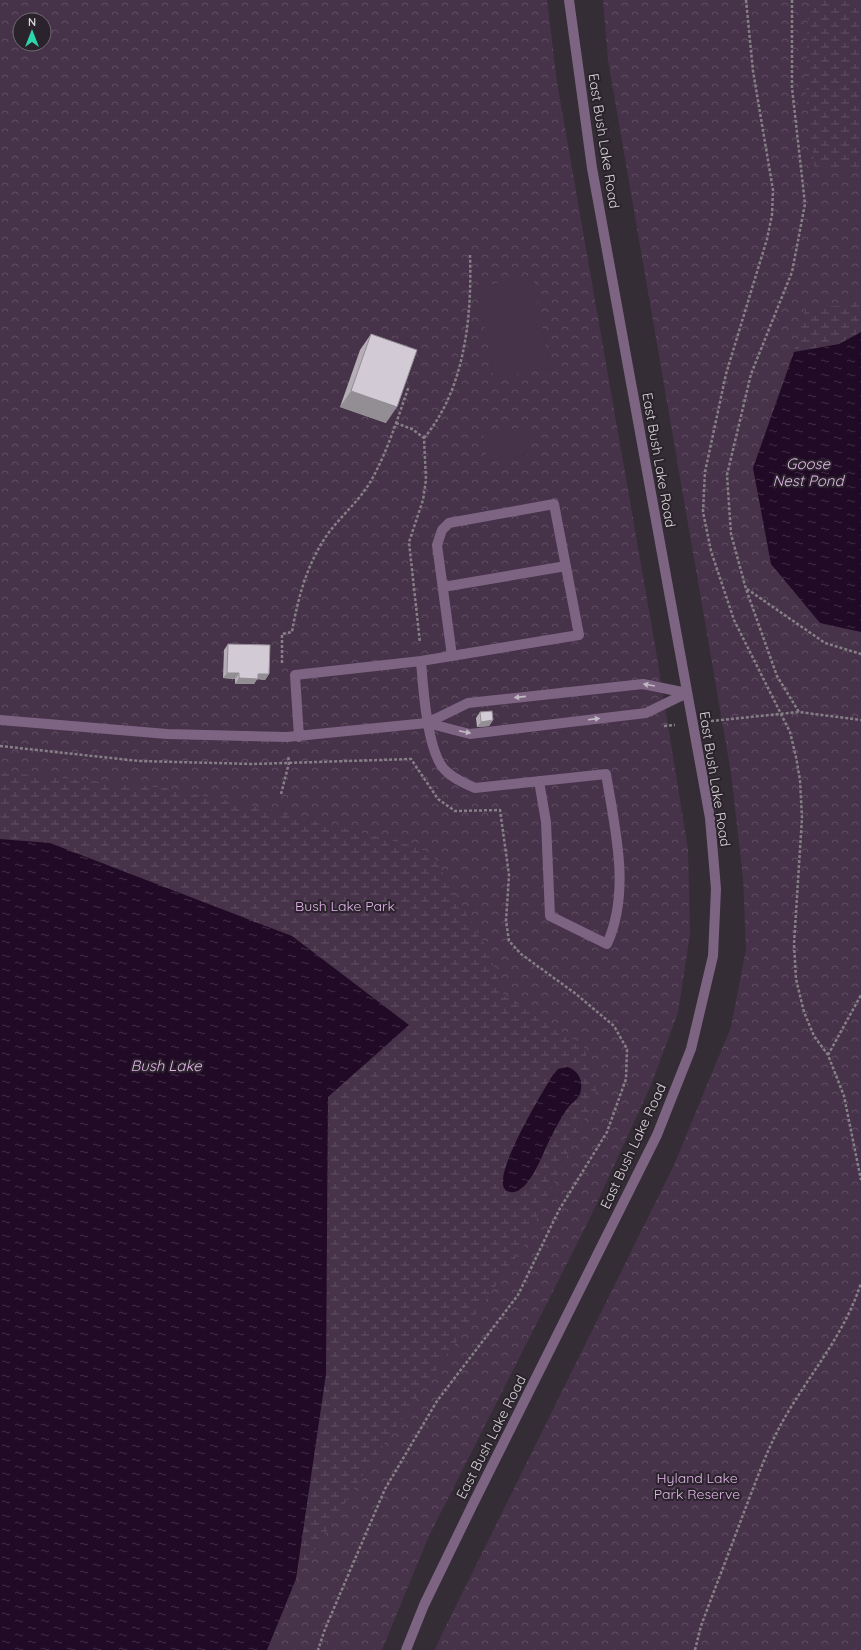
<svg xmlns="http://www.w3.org/2000/svg" width="861" height="1650" viewBox="0 0 861 1650" font-family="Quicksand,sans-serif">
  <style>
    .forest { fill: url(#forest-crowns); fill-rule: evenodd }
    .wetland { fill: url(#wetland-marsh) }
    .garden { fill: #463249 }
    .water { fill: url(#water-ripples) }
    .lines { fill: none; stroke-linecap: round; stroke-linejoin: round }
    .path { stroke: #868086; stroke-width: 2.5; stroke-dasharray: 3 2; stroke-linecap: butt }
    .minor { stroke: #7d6482; stroke-width: 10 }
    .wall { fill: #b5aeb6 }
    .shaded-wall { fill: #938d94 }
    .building { fill: #d2cad4; stroke: #938d94 }
    .oneway { fill: #c2b8c3 }
    .labels { text-anchor: middle; dominant-baseline: central; stroke-width: 4; stroke-linejoin: round; paint-order: stroke }
    .street-label { font-size: 14px; fill: #d9d4d9; stroke: #2a232b }
    .park-label { font-size: 14px; fill: #e5b6ed; stroke: #2a232b }
    .water-label { font-size: 15px; font-style: italic; fill: #e3b4eb; stroke: #2a232b }
  </style>
  <defs>
    <pattern id="forest-crowns" width="20" height="18" patternUnits="userSpaceOnUse"><rect width="20" height="18" fill="#463249"/><path d="M2 6a3 3 0 1 1 6 0M12 15a3 3 0 1 1 6 0" fill="none" stroke="#604f63"/></pattern>
    <pattern id="wetland-marsh" width="20" height="14" patternUnits="userSpaceOnUse"><rect width="20" height="14" fill="#463249"/><path d="M1 5h8M5 5V1M11 12h8M15 12V8" fill="none" stroke="#604f63"/></pattern>
    <pattern id="water-ripples" width="26" height="14" patternUnits="userSpaceOnUse"><rect width="26" height="14" fill="#210a25"/><path d="M2 4q2-2 4 0t4 0M15 11q2-2 4 0t4 0" fill="none" stroke="#412d44"/></pattern>
  </defs>
  <rect width="100%" height="100%" fill="#342d35"/>
  <!-- forest -->
  <path class="forest" d="M0,0H547L557,82L655,645L688,849L690,934L678,1013L651,1085L589,1220L428,1538L382,1650H0ZM20,20H44V44H20Z
    M603,0H861V1650H435L441,1636L674,1165L731,1027L746,949L743,878L731,773L608,60Z"/>
  <!-- wetland -->
  <path class="wetland" d="M813,0H861V167L815,170L806,95L808,4Z
    M861,296V332L839,344L794,352L806,307L837,306Z
    M0,772L165,788L258,807L407,844L432,854L489,952L504,996L550,1023L584,1047L596,1090L590,1108L523,1247L366,1470L296,1579L326,1374L328,1097L409,1025L50,843L0,839Z"/>
  <!-- garden -->
  <path class="garden" d="M533,277L550,368L494,378L477,287Z
    M527,427L530,455L487,461L483,433Z"/>
  <!-- water -->
  <path class="water" d="M861,332V632L820,623L771,564L753,468L794,352L839,344Z
    M0,839L50,843L292,936L409,1025L328,1097L326,1374L296,1579L267,1650H0Z
    M567,1067C579,1070 585,1083 579,1096C576,1101 570,1104 567,1109C560,1119 554,1131 549,1141C543,1153 527,1200 507,1191C487,1182 544,1090 552,1076L558,1069Z"/>
  <g class="lines">
    <!-- path -->
    <path class="path" d="M746,0L753,71L773,190L772,215L767,239L726,374L705,472L703,512L711,551L734,620L790,732L796,757L800,780L802,818L794,944L796,979L804,1012L814,1036L828,1055L844,1096L861,1180
      M792,0V88L805,204L792,272L751,374L727,475L731,534L746,589L777,676L799,712L861,720
      M396,423L412,429L424,438L426,480L423,500L409,542L420,643
      M424,438C465,389 472,317 470,255
      M747,589L825,643L861,654
      M282,663V634L292,632C298,597 308,560 330,531C344,513 361,499 372,479C388,450 398,417 409,386
      M711,721L799,712
      M664,726L675,725
      M0,746L139,761L253,764L411,759L438,799L455,811L500,810L509,875L506,921L509,941L521,954L576,994L614,1026L627,1049L626,1079L607,1132L559,1210L518,1295L437,1401L385,1489L325,1629L318,1650
      M281,794L289,763L288,755
      M828,1055L861,995
      M695,1650L701,1626C715,1588 730,1550 744,1512C755,1484 765,1455 779,1428C805,1379 844,1337 861,1283"/>
    <!-- minor -->
    <path class="minor" d="M443,587L566,566
      M452,656L437,545L442,530L449,523L554,504L579,635L421,661C423,687 427,750 444,769C452,778 464,783 475,788L606,774C615,829 631,891 607,944L550,916L546,822L539,781
      M0,720L167,734L287,737L427,723L470,734L646,713L687,693
      M427,723L468,703L643,684L687,693
      M299,737L295,675L421,661
      M406,1650L424,1605L472,1506L657,1135L691,1049L713,956L716,889L710,818L592,168L569,0"/>
  </g>
  <!-- wall -->
  <path class="wall" d="M371,334L386,423L340,407L360,350Z
    M228,644L269,674L265,680L257,679L254,684H235V679L223,678L224,650Z
    M480,712L493,720L489,726L477,727L476,718Z"/>
  <!-- shaded-wall -->
  <path class="shaded-wall" d="M351,391L397,407L386,423L340,407Z
    M227,673H239L235,679L223,678Z
    M258,674H269L265,680L257,679L254,684H235L239,678Z
    M493,720L489,726L477,727L481,722Z"/>
  <!-- building -->
  <path class="building" d="M371,334L417,350L397,407L351,391Z
    M228,644L270,645L269,674H258V679L239,678V673H227Z
    M492,711L493,720L481,722L480,712Z"/>
  <!-- one-way arrows -->
  <defs><path id="oneway-solid" d="M-6-.8H1V-3.2L6.5 0L1 3.2V.8H-6Z"/></defs>
  <g class="oneway">
    <use href="#oneway-solid" transform="translate(649 685) rotate(-170)"/>
    <use href="#oneway-solid" transform="translate(520 697) rotate(174)"/>
    <use href="#oneway-solid" transform="translate(594 719) rotate(-7)"/>
    <use href="#oneway-solid" transform="translate(465 732) rotate(11)"/>
  </g>
  <g class="labels">
    <!-- street labels -->
    <g class="street-label">
      <text transform="translate(604 141) rotate(81)">East Bush Lake Road</text>
      <text transform="translate(659 460) rotate(80)">East Bush Lake Road</text>
      <text transform="translate(715 779) rotate(81)">East Bush Lake Road</text>
      <text transform="translate(633 1146) rotate(-65)">East Bush Lake Road</text>
      <text transform="translate(491 1437) rotate(-63)">East Bush Lake Road</text>
    </g>
    <!-- park labels -->
    <g class="park-label">
      <text x="345" y="906">Bush Lake Park</text>
      <text x="697" y="1478">Hyland Lake<tspan x="697" dy="16">Park Reserve</tspan></text>
    </g>
    <!-- water labels -->
    <g class="water-label">
      <text x="808" y="463">Goose<tspan x="808" dy="17">Nest Pond</tspan></text>
      <text x="166" y="1065">Bush Lake</text>
    </g>
  </g>
  <!-- north arrow -->
  <g transform="translate(32 32)"><circle r="19" fill="#2a232b" stroke="#706a71"/>
  <path d="M0-3L7 15L0 10L-7 15Z" fill="#2cd5ab"/>
  <text y="-6" font-size="11" font-weight="bold" text-anchor="middle" fill="#d9d4d9">N</text>
  </g>
</svg>
